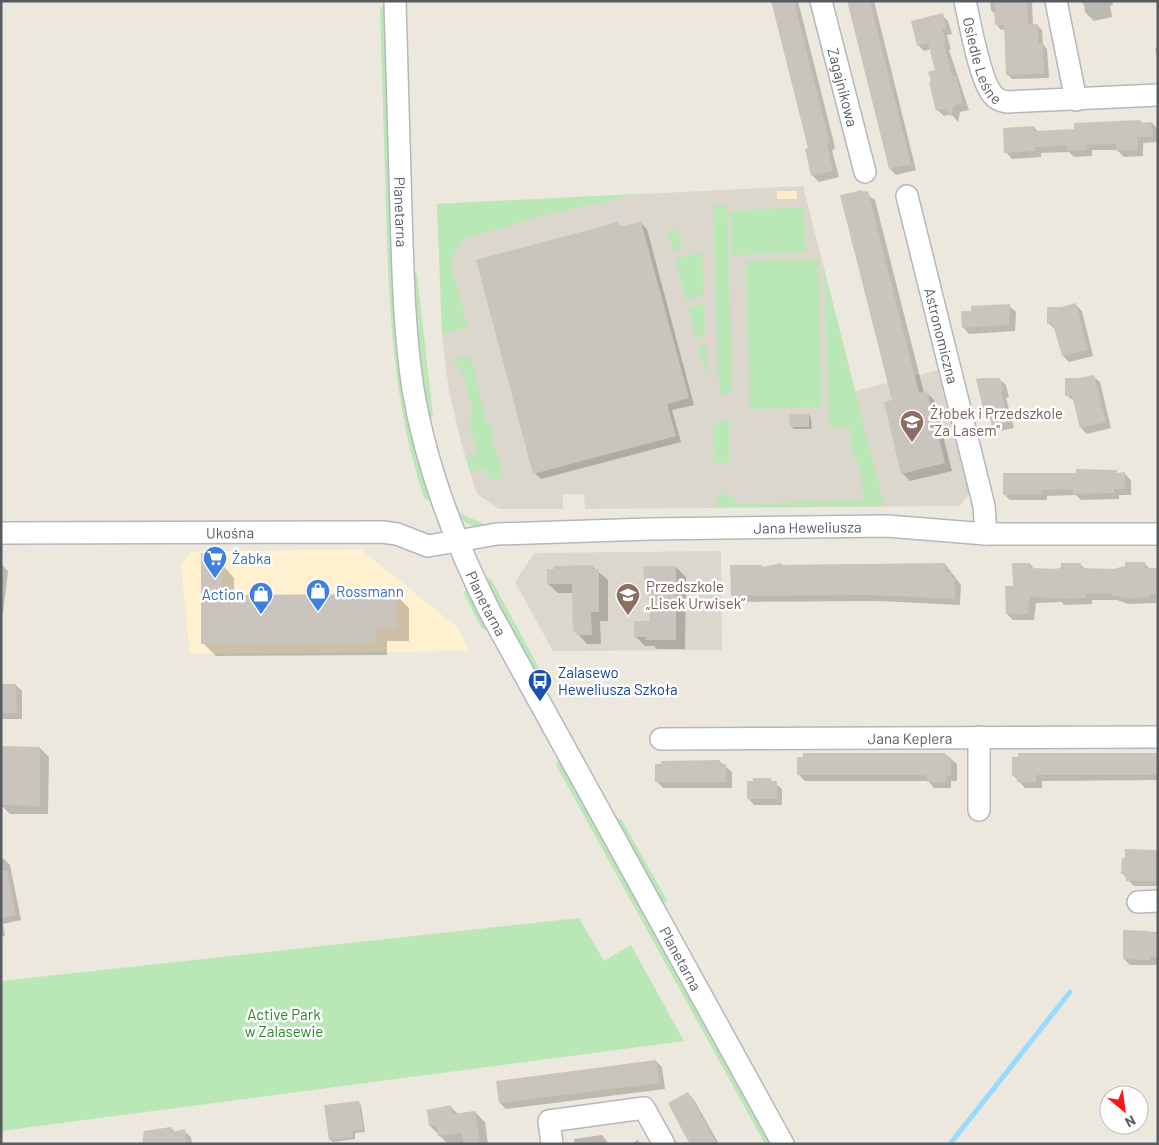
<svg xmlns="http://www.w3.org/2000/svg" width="1159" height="1145" viewBox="0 0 1159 1145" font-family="Barlow,sans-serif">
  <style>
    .commercial { fill: #fff1d0 }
    .education { fill: #dcd7cc }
    .green { fill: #bae7b6 }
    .sand { fill: #feedc7 }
    .shadow { fill: #0003 }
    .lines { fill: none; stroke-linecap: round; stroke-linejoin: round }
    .stream { stroke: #9bdaff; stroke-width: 5 }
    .building { fill: #c9c4bd }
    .minor-casing { stroke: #b4b8bd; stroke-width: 24 }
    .minor { stroke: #fff; stroke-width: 21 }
    .labels { text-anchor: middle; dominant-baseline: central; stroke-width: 5; stroke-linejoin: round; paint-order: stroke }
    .street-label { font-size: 15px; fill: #575c61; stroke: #fff }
    .education-label { font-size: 15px; fill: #785e54; stroke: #fff; text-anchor: start }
    .shop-label { font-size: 15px; fill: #366cbe; stroke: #fff; text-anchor: start }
    .transit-label { font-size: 15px; fill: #164399; stroke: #fff; text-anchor: start }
    .park-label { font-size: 15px; fill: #2d842b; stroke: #fff }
  </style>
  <rect width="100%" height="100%" fill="#ece8dd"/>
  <!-- commercial -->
  <path class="commercial" d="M360,549L457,627L469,651L190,654L181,564L191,552Z"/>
  <!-- education -->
  <path class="education" d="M803,186L855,391L938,370L969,494L960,506L585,509L584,494H563V509H499L477,494L461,442L449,391L443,346L437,204Z
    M721,551L722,650L553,651L515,582L534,553Z"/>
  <!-- green -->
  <path class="green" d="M385,3L433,501L431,502L424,498C392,399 389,308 386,206C384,141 382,75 380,10Z
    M636,194L542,216L464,239L456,249L451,266L468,327L442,334L437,204Z
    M713,205H727L732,394H719Z
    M804,207L806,252L732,255L730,211Z
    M667,230H677L682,249L673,251Z
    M702,252L704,295L686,300L675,259Z
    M818,259L822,407L750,409L746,261Z
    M824,268L884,506L722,507V505H716L719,494L723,490L724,496H734L735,504L863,500L862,476L850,443V428L829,427Z
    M415,271L417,274L433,416L431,418L428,417L416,346L413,272Z
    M704,303L705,336L696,338L688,308Z
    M706,344L707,379L698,346Z
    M467,356L472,360L487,426L491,425L494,434L491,435L503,477L491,481L484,468L470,472L466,457L479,454L469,424L471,423L470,414L473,411L464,380L466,378V373L462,374L459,364L454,365L453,360Z
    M729,419V463L714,462L713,424Z
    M455,511L484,524V527C471,528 462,521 455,511Z
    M483,577L491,579L546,681L542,688Z
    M467,585L490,630L482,629L464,594Z
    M559,759L772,1144H765L556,765Z
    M618,818L622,820L668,902L660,903L614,819Z
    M579,918L604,961L631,945L684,1041L1,1131V981Z"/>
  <!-- sand -->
  <path class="sand" d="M777,191H797V199H777Z"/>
  <!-- shadow -->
  <path class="shadow" d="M772,1H798L834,143L835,149L832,150L839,177L819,182L813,176L806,150L809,149Z
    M848,1H874L916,170L896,175L890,169Z
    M990,1H1032L1033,25H1037L1042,30L1043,44L1047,49L1049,78L1012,79L1007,74L1006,29L1001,30L996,24V15L991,10Z
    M1080,1H1112L1113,5L1110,6L1112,17L1094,21L1085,12L1084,5Z
    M942,15L948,21L952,34L947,35L951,50H949L969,110L960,112L958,122L951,114L944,116L937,110V71L931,49L924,51L918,45Z
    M1158,47V63L1155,48Z
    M1140,121L1143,124L1152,123L1158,129V142L1143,143V156L1124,157L1117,150H1092V156L1074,157L1069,152L1041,153V157L1012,159L1006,152L1034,127L1038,132L1075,130Z
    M862,191L875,200L924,393L926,392L934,400L952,471L910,481L903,474Z
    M641,223L647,229L694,405L672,410L681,442L541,479L535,473L617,224L622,228Z
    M1075,304L1082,311L1093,356L1069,362L1063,356L1056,330L1048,323L1061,308Z
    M1009,306L1016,312L1015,331L969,334L963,327Z
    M1093,376L1100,382L1111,428L1087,434L1081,428L1074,401L1066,395L1079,380Z
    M999,379L1006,385L1009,397L1006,398L1014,428L1000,431L987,416Z
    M809,415L811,418L812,429H794L791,426Z
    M1096,470L1125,474L1131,480V495H1119V499L1081,500L1076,495L1047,496V500H1010L1004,494Z
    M213,554L234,578V596L396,595L409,608V641H387V655L216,656L203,643Z
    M1144,563L1150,569H1158L1156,603L1128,604L1117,600H1092V604L1064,605L1062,602L1036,603L1034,620H1013L1007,614L1014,588L1030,564L1035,570H1056L1080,564L1086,570H1113Z
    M1,564L8,571L3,614H1Z
    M945,564L961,585L960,605L877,601L738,602L732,596L763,568L782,565Z
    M593,567L608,580V621H600L601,644H587L574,630V593H558L548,584Z
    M676,567L686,577L685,649H657L654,646H645L635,636L651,622V597L647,593Z
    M1,685H16L22,691V719H1Z
    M1,748H40L49,757L48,814H10L1,805Z
    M945,754L957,764V781H951V788H934L928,781H805L798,774L805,758Z
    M1158,754V780L1049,781H1042V788H1025L1013,775Z
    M720,762L732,772V788H663L656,781Z
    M770,779L782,789V805H754L748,798Z
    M1126,850H1158V886H1134L1128,880L1123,874Z
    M1,859H4L10,865L21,920L3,924L5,936L1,937Z
    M1124,932H1158V963L1156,965H1130L1124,959Z
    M656,1061L662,1067L665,1089L506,1109L500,1103Z
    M688,1093L694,1100L719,1144H692Z
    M358,1102L361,1105L365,1132L355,1133V1139L333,1142L330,1140Z
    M450,1106L459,1115L475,1112L485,1122L488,1144H448L430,1126Z
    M171,1128L175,1132L184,1131L191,1137L192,1144H147Z
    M602,1135L609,1144H575L574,1139Z
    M638,1140L641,1144H631Z"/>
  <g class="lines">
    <!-- stream -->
    <path class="stream" d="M950,1144L1070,992"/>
  </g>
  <!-- building -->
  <path class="building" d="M771,1H794L828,136L830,143L827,144L833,171L811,176L805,149L808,148Z
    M847,1H870L911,164L889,169Z
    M994,1H1027L1028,24H1038V43H1043L1044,74L1006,75L1004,25H995Z
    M943,13L946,28L942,29L946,44H944L952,76L956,75L963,103L954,106L951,117L944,109L936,111L929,82L931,81L928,72L935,70L928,43L917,46L911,21Z
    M1140,120V123L1152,122L1153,137H1137L1138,150L1116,151V144L1086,145L1087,150L1067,151L1066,146L1035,147V151L1004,153L1003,128L1034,126V131L1074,129V123Z
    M863,190V192L868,191L919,393L927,391L945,463L901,474L884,402L892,400L840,195Z
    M618,222L619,227L641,222L689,398L667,404L676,436L533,474L476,260Z
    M1076,303L1088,350L1062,356L1053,324H1047V307H1061Z
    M1010,304L1009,325L962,328L961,311H971V306Z
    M1094,375L1106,422L1080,428L1072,395L1065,396V378H1079Z
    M983,378H1000L1003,391L1001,392L1009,422L992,426L990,415L985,416L976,379Z
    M789,414H809V427H790Z
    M1076,469L1117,470V473L1125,472V489H1114V493L1073,494V489L1041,490L1042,494L1003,495V473H1076Z
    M201,553H214V564H222V595L396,594V628L375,629V642L201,644Z
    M1125,562H1145V568H1157V594H1150V597L1135,598H1121V596H1112V594H1086V598L1071,599L1030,597L1028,614H1006L1005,586H1013L1012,563H1030V568L1056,569L1061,567V563H1081V568L1113,569L1125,566Z
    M782,563V565L945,563V572H952L951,578H955V599L870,595L731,596L730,565H762V567Z
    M593,565V569H599V612H591L592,635H576L577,631H573L572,584H547V569H554V566Z
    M643,566H676V640H646V637H634V621H650V594H646Z
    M1,684H16L17,713H1Z
    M1,746L40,747V806L1,805Z
    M803,753H945V757H951V776H946V782H927V776L921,775H797V757H803Z
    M1018,753H1158V775H1036V782H1017V776H1012V757H1018Z
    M720,760V764H726V782H655V764H661V761Z
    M753,778H771V781H777V799H747V781H753Z
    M1125,849L1156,850V881H1126V874H1121L1122,858H1125Z
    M1,871H7L16,915L1,918Z
    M1123,930L1150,931V933H1158V957H1150V960L1123,959Z
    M656,1060L660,1083L499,1103L496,1081Z
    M688,1092L717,1144H690L682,1130L668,1103Z
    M359,1101L363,1130L352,1131L353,1137L329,1140L324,1105Z
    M451,1105L452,1114L475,1111L480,1144H463L462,1133L438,1136L437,1126H429L427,1110Z
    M171,1127L172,1132L185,1129L187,1144H142L144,1131Z"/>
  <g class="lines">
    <defs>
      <g id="minor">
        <path id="s1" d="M395,1C397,72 399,142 401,212C403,272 404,331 413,389C426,467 454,540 489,610L783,1144"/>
        <path id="s2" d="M821,1L865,172"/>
        <path id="s3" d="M965,1C970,23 980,81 993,95C997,100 1002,101 1007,102L1158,95"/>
        <path d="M1056,1L1076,100"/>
        <path id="s4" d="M907,196L984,506L986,534"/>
        <path id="s5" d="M1,533L383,532L397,534L428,546L497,534L649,529L887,526L986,534H1158"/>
        <path d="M979,737V810"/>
        <path id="s6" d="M661,739L1158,737"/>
        <path d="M1138,902L1158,901"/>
        <path d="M552,1144L549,1121L644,1108L664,1144"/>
      </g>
    </defs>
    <!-- minor casing -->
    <use href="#minor" class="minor-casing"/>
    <!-- minor -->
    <use href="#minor" class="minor"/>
  </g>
  <!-- icons -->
  <defs>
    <symbol id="school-pin" viewBox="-11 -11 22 30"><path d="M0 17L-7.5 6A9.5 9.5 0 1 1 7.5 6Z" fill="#8d6e63" stroke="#fff"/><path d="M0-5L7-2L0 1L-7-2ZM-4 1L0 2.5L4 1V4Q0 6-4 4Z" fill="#fff"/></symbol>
    <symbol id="supermarket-pin" viewBox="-11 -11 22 30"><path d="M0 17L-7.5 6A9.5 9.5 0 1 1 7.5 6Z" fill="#3f7fe0" stroke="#fff"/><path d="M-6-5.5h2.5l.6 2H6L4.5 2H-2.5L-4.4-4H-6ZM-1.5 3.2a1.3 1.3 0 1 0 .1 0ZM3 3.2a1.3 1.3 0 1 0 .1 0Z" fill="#fff"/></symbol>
    <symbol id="shop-pin" viewBox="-11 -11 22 30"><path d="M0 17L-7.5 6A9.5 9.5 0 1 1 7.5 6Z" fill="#3f7fe0" stroke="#fff"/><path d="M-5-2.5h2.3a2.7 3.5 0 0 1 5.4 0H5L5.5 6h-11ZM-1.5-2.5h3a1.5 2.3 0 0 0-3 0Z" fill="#fff"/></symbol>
    <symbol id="bus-pin" viewBox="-11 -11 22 30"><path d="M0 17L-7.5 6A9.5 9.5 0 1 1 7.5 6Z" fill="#1a4fb4" stroke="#fff"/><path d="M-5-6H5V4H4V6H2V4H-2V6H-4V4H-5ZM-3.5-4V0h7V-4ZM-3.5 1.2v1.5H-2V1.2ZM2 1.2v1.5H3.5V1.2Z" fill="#fff"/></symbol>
  </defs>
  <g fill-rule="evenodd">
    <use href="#school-pin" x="898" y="408" width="28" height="38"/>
    <use href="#supermarket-pin" x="201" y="544" width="28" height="38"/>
    <use href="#shop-pin" x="304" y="577" width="28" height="38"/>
    <use href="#shop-pin" x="247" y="580" width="28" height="38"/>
    <use href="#school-pin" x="614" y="581" width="28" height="38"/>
    <use href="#bus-pin" x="526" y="667" width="28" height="38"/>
  </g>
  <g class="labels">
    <!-- street labels -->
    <g class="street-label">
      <text stroke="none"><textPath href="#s3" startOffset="62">Osiedle Leśne</textPath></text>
      <text stroke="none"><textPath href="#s2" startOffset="89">Zagajnikowa</textPath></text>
      <text stroke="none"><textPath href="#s1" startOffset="211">Planetarna</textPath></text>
      <text stroke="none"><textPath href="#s4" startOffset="144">Astronomiczna</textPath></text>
      <text stroke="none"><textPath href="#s5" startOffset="810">Jana Heweliusza</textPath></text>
      <text stroke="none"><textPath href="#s5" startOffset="229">Ukośna</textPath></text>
      <text stroke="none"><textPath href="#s1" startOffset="616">Planetarna</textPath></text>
      <text stroke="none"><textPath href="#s6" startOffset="249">Jana Keplera</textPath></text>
      <text stroke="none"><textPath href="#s1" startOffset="1021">Planetarna</textPath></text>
    </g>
    <!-- education labels -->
    <g class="education-label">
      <text x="930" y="413">Żłobek i Przedszkole<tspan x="930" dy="17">"Za Lasem"</tspan></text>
      <text x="646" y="586">Przedszkole<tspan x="646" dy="17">„Lisek Urwisek”</tspan></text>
    </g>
    <!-- shop labels -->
    <g class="shop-label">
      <text x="232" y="558">Żabka</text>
      <text x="336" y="591">Rossmann</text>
      <text x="244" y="594" text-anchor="end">Action</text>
    </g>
    <!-- transit labels -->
    <g class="transit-label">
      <text x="558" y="672">Zalasewo<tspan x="558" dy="17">Heweliusza Szkoła</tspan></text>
    </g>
    <!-- park labels -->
    <g class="park-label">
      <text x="284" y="1014">Active Park<tspan x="284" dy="17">w Zalasewie</tspan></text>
    </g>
  </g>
  <!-- border -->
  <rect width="1159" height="1145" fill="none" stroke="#575c61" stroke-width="5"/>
  <!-- north arrow -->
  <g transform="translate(1124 1110) rotate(151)"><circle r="24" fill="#ffffff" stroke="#bcbec0"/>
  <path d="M0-4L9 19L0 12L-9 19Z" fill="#fa1715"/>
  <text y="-8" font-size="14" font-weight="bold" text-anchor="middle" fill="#575c61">N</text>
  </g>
</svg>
